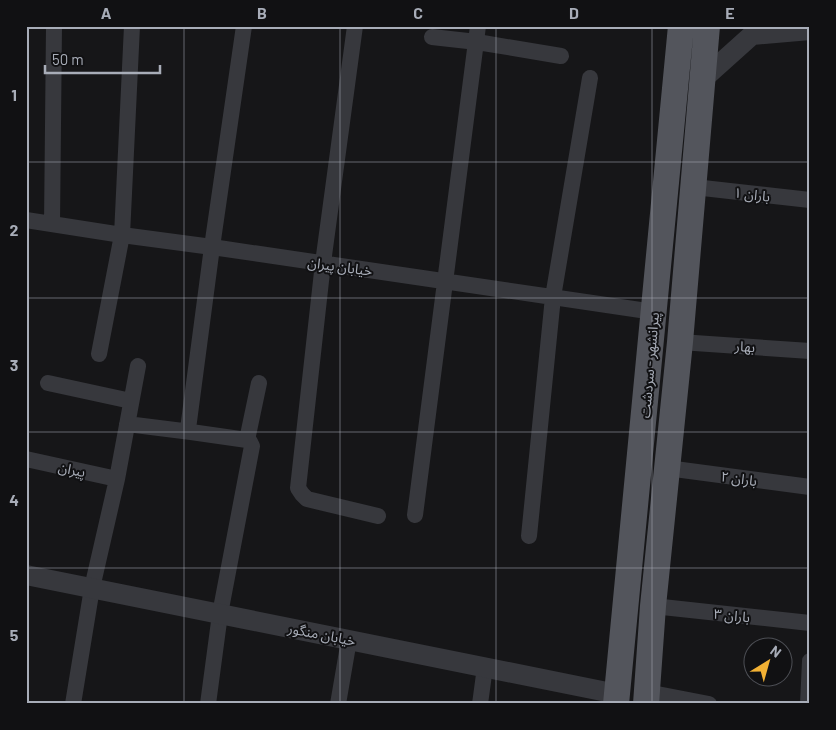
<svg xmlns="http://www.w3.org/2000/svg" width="836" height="730" viewBox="0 0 836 730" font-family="Barlow,'Noto Sans Arabic',sans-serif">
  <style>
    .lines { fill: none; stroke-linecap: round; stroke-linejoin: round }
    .minor { stroke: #37383d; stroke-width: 16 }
    .tertiary { stroke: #37383d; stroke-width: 20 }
    .primary { stroke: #53555c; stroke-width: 26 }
    .grid { fill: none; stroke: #a8adb8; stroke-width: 1; stroke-opacity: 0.55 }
    .labels { text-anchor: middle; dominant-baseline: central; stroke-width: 4; stroke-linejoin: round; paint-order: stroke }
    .street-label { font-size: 14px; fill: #a8adb8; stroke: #111113 }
    .neatline { fill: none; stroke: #a8adb8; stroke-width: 2 }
    .grid-label { font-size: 16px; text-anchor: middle; font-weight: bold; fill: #a8adb8 }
  </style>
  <rect width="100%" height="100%" fill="#161618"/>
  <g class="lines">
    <!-- minor -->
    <path class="minor" d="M355,26L323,263L298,488L302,494L307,499L378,516
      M432,37L477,42L561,56
      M694,187L810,200
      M26,220L122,235L212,247L654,312
      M52,224L54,26
      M680,342L810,351
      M99,354L122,235L132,26
      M48,383L131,401
      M127,424L191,432
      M247,440L259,383
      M26,459L117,479
      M667,468L810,487
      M415,515L478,26
      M529,536L553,297L590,78
      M653,606L810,623
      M647,692L709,704
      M73,704L92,588L117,479L138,366
      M208,704L220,614L252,446L250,442L247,440L191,432L188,429L212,247L244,26
      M338,704L349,640
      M480,704L485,667
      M808,704L810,661"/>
    <!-- tertiary -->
    <path class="tertiary" d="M703,79L752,35L810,30
      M26,575L617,694"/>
    <!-- primary -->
    <path class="primary" d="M616,704L681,26
      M646,704L653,606L680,342L707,26"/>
  </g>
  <!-- grid -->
  <path class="grid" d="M184,26V704M340,26V704M496,26V704M652,26V704M26,162H810M26,298H810M26,432H810M26,568H810"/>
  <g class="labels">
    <!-- street labels -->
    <g class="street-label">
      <text transform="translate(752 194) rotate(7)">باران ۱</text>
      <text transform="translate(340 266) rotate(8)">خیابان پیران</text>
      <text transform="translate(745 346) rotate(4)">بهار</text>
      <text transform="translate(649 365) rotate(-85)">پیرانشهر - سردشت</text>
      <text transform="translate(72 469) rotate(12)">پیران</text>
      <text transform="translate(739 478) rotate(8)">باران ۲</text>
      <text transform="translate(732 615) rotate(6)">باران ۳</text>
      <text transform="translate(322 634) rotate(11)">خیابان منگور</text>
    </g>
  </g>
  <!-- border -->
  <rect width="836" height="730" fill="none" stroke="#111113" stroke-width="55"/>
  <!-- north arrow -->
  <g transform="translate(768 662) rotate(37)"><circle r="24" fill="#111113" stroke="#4d4f55"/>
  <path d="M0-4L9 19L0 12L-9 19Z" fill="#f2b134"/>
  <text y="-8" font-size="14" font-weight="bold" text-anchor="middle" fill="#a8adb8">N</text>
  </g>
  <!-- scale -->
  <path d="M45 65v8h115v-8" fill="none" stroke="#a8adb8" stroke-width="2.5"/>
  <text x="52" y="65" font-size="15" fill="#a8adb8" stroke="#111113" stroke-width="4" paint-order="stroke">50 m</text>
  <rect x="28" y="28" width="780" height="674" class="neatline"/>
  <g class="grid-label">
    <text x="106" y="19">A</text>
    <text x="262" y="19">B</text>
    <text x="418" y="19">C</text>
    <text x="574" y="19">D</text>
    <text x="730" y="19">E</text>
    <text x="14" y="101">1</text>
    <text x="14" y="236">2</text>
    <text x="14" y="371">3</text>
    <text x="14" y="506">4</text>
    <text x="14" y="641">5</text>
  </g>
</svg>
